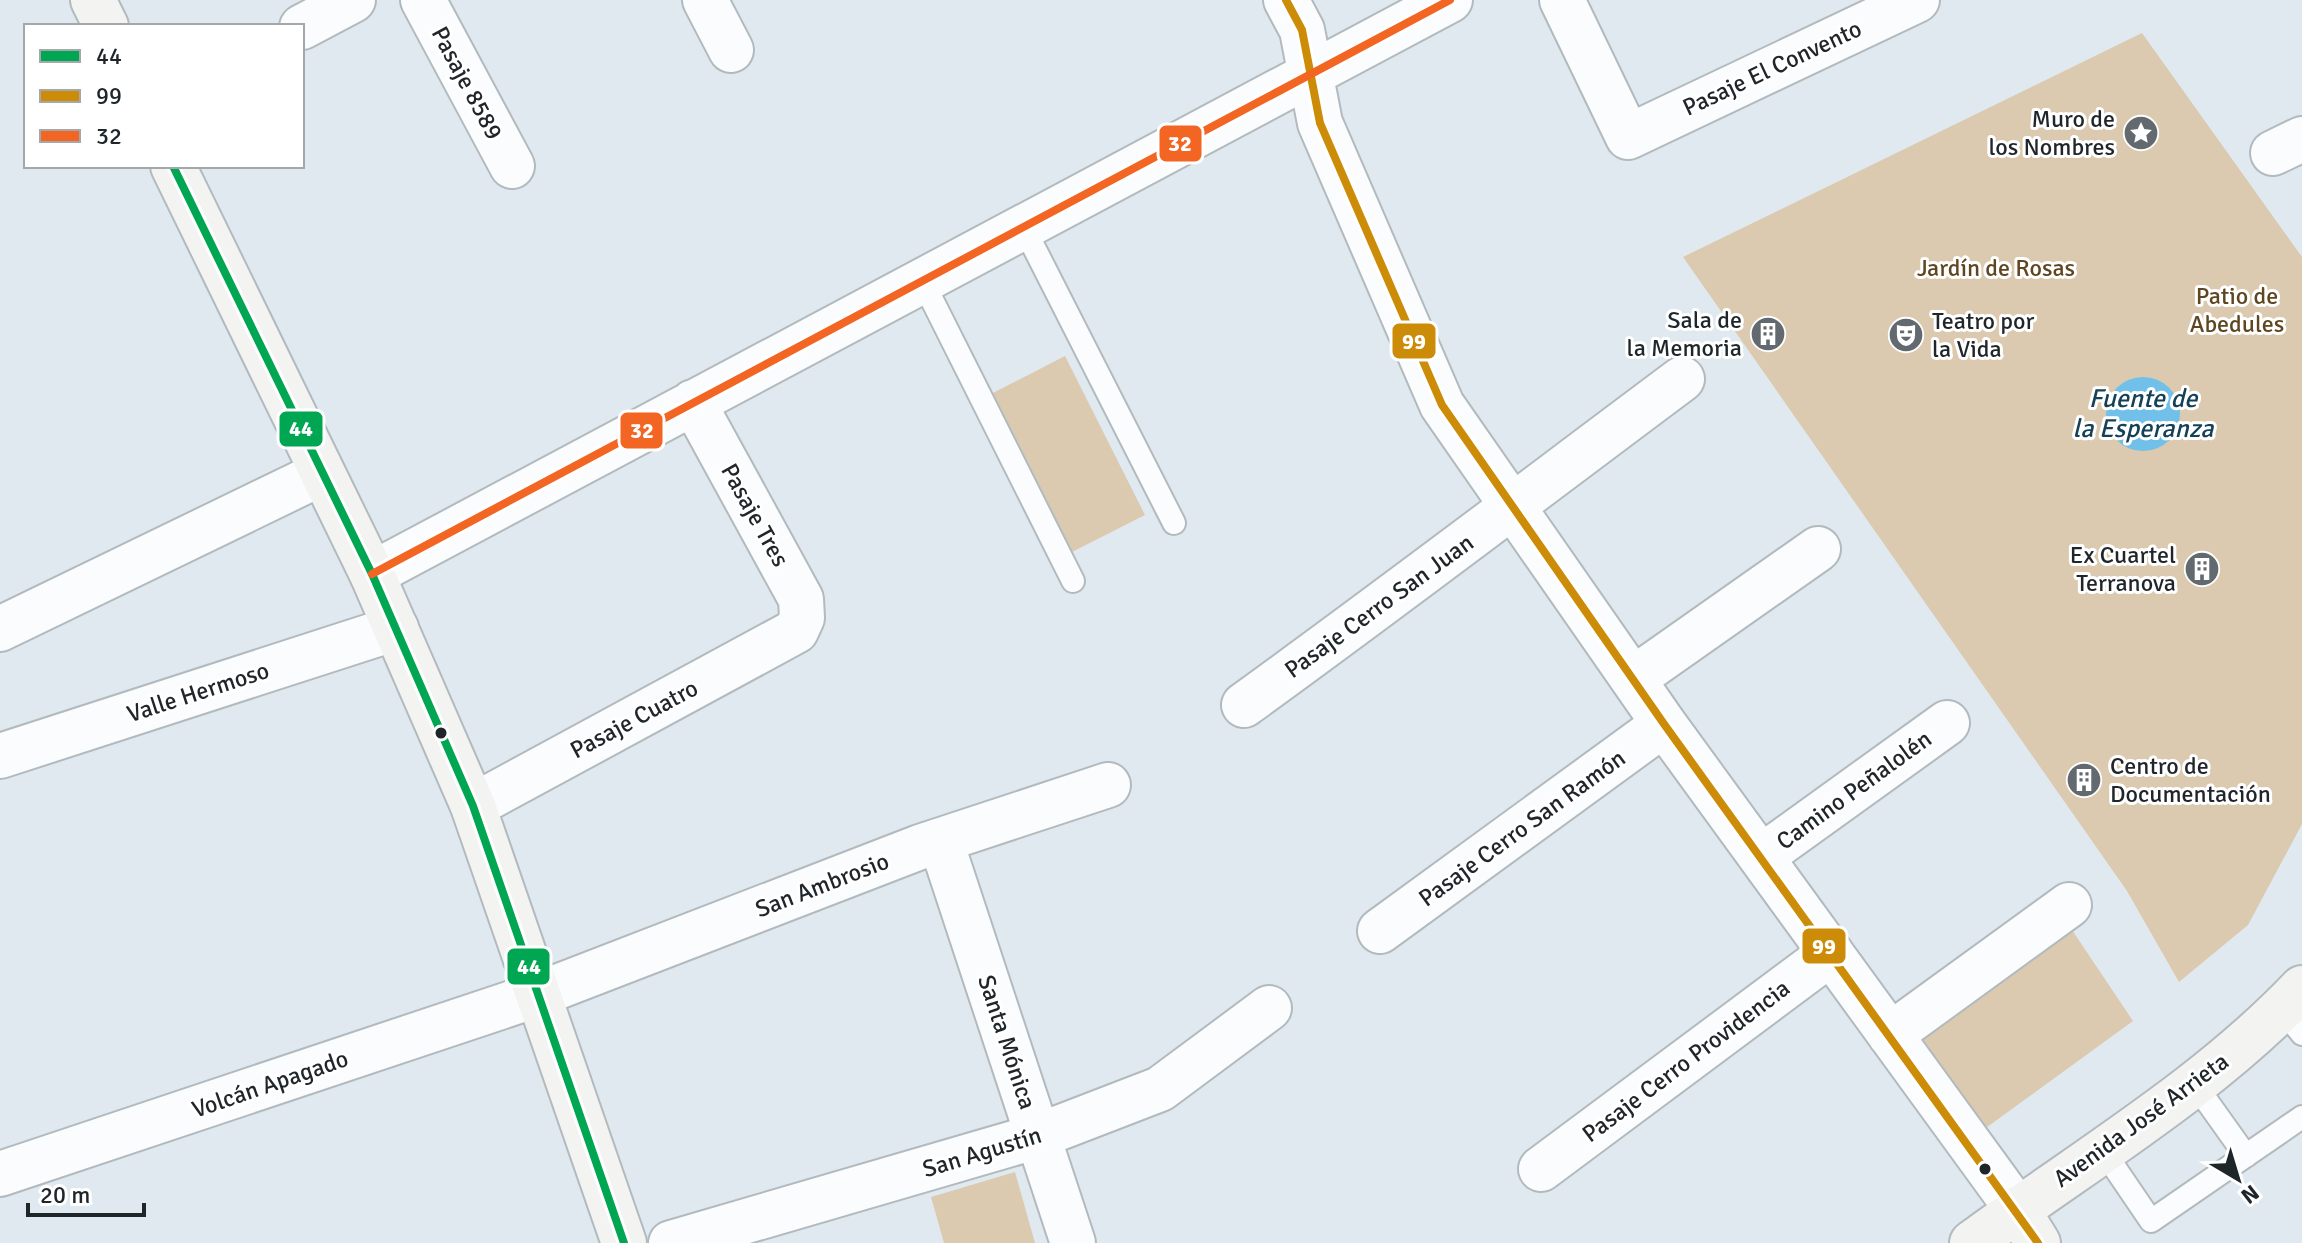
<svg xmlns="http://www.w3.org/2000/svg" width="2302" height="1243" viewBox="0 0 2302 1243" font-family="Signika,sans-serif">
  <style>
    .green { fill: #dbcaaf }
    .water { fill: #70c0e9 }
    .lines { fill: none; stroke-linecap: round; stroke-linejoin: round }
    .lane-casing { stroke: #b2babe; stroke-width: 26 }
    .street-casing { stroke: #b2babe; stroke-width: 48 }
    .secondary-casing { stroke: #b2babe; stroke-width: 48 }
    .lane { stroke: #fafcfd; stroke-width: 22 }
    .street { stroke: #fafcfd; stroke-width: 44 }
    .secondary { stroke: #f3f3f2; stroke-width: 44 }
    .bus-1-casing { stroke: #fff; stroke-width: 14 }
    .bus-2-casing { stroke: #fff; stroke-width: 14 }
    .bus-3-casing { stroke: #fff; stroke-width: 14 }
    .bus-1 { stroke: #00a651; stroke-width: 8 }
    .bus-2 { stroke: #cc8c08; stroke-width: 8 }
    .bus-3 { stroke: #f26522; stroke-width: 8 }
    .bus-dot { fill: #1f262a; stroke: #fff; stroke-width: 3 }
    .labels { text-anchor: middle; dominant-baseline: central; stroke-width: 6; stroke-linejoin: round; paint-order: stroke }
    .street-label { font-size: 24px; fill: #1f262a; stroke: #fff }
    .poi-label { font-size: 24px; fill: #1f262a; stroke: #fff; text-anchor: end }
    .park-label { font-size: 24px; fill: #5f4621; stroke: #fff }
    .water-label { font-size: 26px; font-style: italic; fill: #144158; stroke: #fff }
    .line-badge { stroke: #fff; stroke-width: 3 }
    .badge-label { font-size: 22px; text-anchor: middle; font-weight: bold; fill: #fff }
  </style>
  <rect width="100%" height="100%" fill="#dfe9ef"/>
  <!-- green -->
  <path class="green" d="M2142,33L2302,257V824L2248,925L2179,982L2127,891L1683,257Z
    M1065,356L1145,515L1070,553L989,395Z
    M2068,924L2133,1021L1983,1130L1911,1035Z
    M1015,1172L1035,1243H944L931,1197Z"/>
  <!-- water -->
  <path class="water" d="M2106 414a37 37 0 1 1 74 0a37 37 0 1 1-74 0Z"/>
  <g class="lines">
    <defs>
      <path id="lane" d="M1023,226L1174,523
        M922,280L1073,581
        M2282,1009L2302,1034
        M2194,1083L2246,1156
        M2102,1149L2151,1221L2302,1117"/>
      <path id="street" d="M423,0L512,166
        M705,0L731,50
        M1286,0L1302,30L1320,123L1442,405L1664,724L2017,1209
        M1562,0L1628,137L1917,0
        M302,27L353,0
        M2273,153L2302,139
        M372,574L1450,0
        M0,629L322,473
        M1633,679L1818,549
        M1244,705C1392,598 1536,488 1682,379
        M0,756L396,628
        M473,806L796,631L802,618L801,599L693,402
        M941,842L1073,1243
        M1761,857L1947,723
        M1380,931L1664,724
        M1890,1035L2069,905
        M1541,1169L1831,953
        M0,1174L539,994L920,847L1108,785
        M671,1243L1038,1136L1160,1089L1269,1008"/>
      <path id="secondary" d="M93,0L106,26
        M173,166L372,574L473,806L624,1243
        M2017,1209L2038,1243
        M1972,1243C2083,1161 2206,1089 2302,988"/>
    </defs>
    <!-- lane casing -->
    <use href="#lane" class="lane-casing"/>
    <!-- street casing -->
    <use href="#street" class="street-casing"/>
    <!-- secondary casing -->
    <use href="#secondary" class="secondary-casing"/>
    <!-- lane -->
    <use href="#lane" class="lane"/>
    <!-- street -->
    <use href="#street" class="street"/>
    <!-- secondary -->
    <use href="#secondary" class="secondary"/>
    <defs>
      <path id="bus-1" d="M173,166L372,574L473,806L624,1243"/>
      <path id="bus-2" d="M1286,0L1302,30L1320,123L1442,405L1664,724L2038,1243"/>
      <path id="bus-3" d="M372,574L1450,0"/>
    </defs>
    <!-- bus-1 casing -->
    <use href="#bus-1" class="bus-1-casing"/>
    <!-- bus-2 casing -->
    <use href="#bus-2" class="bus-2-casing"/>
    <!-- bus-3 casing -->
    <use href="#bus-3" class="bus-3-casing"/>
    <!-- bus-1 -->
    <use href="#bus-1" class="bus-1"/>
    <!-- bus-2 -->
    <use href="#bus-2" class="bus-2"/>
    <!-- bus-3 -->
    <use href="#bus-3" class="bus-3"/>
  </g>
  <!-- icons -->
  <defs>
    <symbol id="sight-disc" viewBox="-11 -11 22 22"><circle r="9.5" fill="#626a6f" stroke="#fff"/><path d="M0-6L1.8-2.2L6-1.7L2.9 1.2L3.7 5.4L0 3.3L-3.7 5.4L-2.9 1.2L-6-1.7L-1.8-2.2Z" fill="#fff"/></symbol>
    <symbol id="building-disc" viewBox="-11 -11 22 22"><circle r="9.5" fill="#626a6f" stroke="#fff"/><path d="M-4-6H4V6H1V3H-1V6H-4ZM-2.5-4.3h1.7v1.8h-1.7ZM.8-4.3h1.7v1.8H.8ZM-2.5-1h1.7V.8h-1.7ZM.8-1h1.7V.8H.8Z" fill="#fff"/></symbol>
    <symbol id="theatre-disc" viewBox="-11 -11 22 22"><circle r="9.5" fill="#626a6f" stroke="#fff"/><path d="M-5-5.5Q0-4 5-5.5V0Q5 5 0 6Q-5 5-5 0ZM-3.3-2.5H-1v1.5H-3.3ZM1-2.5H3.3v1.5H1ZM-2.8 1Q0 5.5 2.8 1Z" fill="#fff"/></symbol>
  </defs>
  <g fill-rule="evenodd">
    <use href="#sight-disc" x="2121" y="113" width="40" height="40"/>
    <use href="#building-disc" x="1748" y="314" width="40" height="40"/>
    <use href="#theatre-disc" x="1886" y="315" width="40" height="40"/>
    <use href="#building-disc" x="2182" y="549" width="40" height="40"/>
    <use href="#building-disc" x="2064" y="760" width="40" height="40"/>
  </g>
  <!-- markers -->
  <g class="bus-dot">
    <circle cx="441" cy="733" r="7"/>
    <circle cx="1985" cy="1169" r="7"/>
  </g>
  <g class="labels">
    <!-- street labels -->
    <g class="street-label">
      <text transform="translate(1772 68) rotate(-25)">Pasaje El Convento</text>
      <text transform="translate(467 83) rotate(62)">Pasaje 8589</text>
      <text transform="translate(755 515) rotate(61)">Pasaje Tres</text>
      <text transform="translate(1379 606) rotate(-36)">Pasaje Cerro San Juan</text>
      <text transform="translate(198 692) rotate(-18)">Valle Hermoso</text>
      <text transform="translate(634 719) rotate(-28)">Pasaje Cuatro</text>
      <text transform="translate(1854 790) rotate(-36)">Camino Peñalolén</text>
      <text transform="translate(1522 828) rotate(-36)">Pasaje Cerro San Ramón</text>
      <text transform="translate(822 885) rotate(-21)">San Ambrosio</text>
      <text transform="translate(1007 1042) rotate(72)">Santa Mónica</text>
      <text transform="translate(1686 1061) rotate(-37)">Pasaje Cerro Providencia</text>
      <text transform="translate(270 1084) rotate(-19)">Volcán Apagado</text>
      <text transform="translate(2141 1120) rotate(-36)">Avenida José Arrieta</text>
      <text transform="translate(982 1152) rotate(-17)">San Agustín</text>
    </g>
    <!-- poi labels -->
    <g class="poi-label">
      <text x="2115" y="119">Muro de<tspan x="2115" dy="28">los Nombres</tspan></text>
      <text x="1742" y="320">Sala de<tspan x="1742" dy="28">la Memoria</tspan></text>
      <text x="1932" y="321" text-anchor="start">Teatro por<tspan x="1932" dy="28">la Vida</tspan></text>
      <text x="2176" y="555">Ex Cuartel<tspan x="2176" dy="28">Terranova</tspan></text>
      <text x="2110" y="766" text-anchor="start">Centro de<tspan x="2110" dy="28">Documentación</tspan></text>
    </g>
    <!-- park labels -->
    <g class="park-label">
      <text x="1996" y="268">Jardín de Rosas</text>
      <text x="2237" y="296">Patio de<tspan x="2237" dy="28">Abedules</tspan></text>
    </g>
    <!-- water labels -->
    <g class="water-label">
      <text x="2143" y="399">Fuente de<tspan x="2143" dy="30">la Esperanza</tspan></text>
    </g>
  </g>
  <g class="line-badge">
    <rect x="1158" y="124" width="45" height="39" rx="8" fill="#f26522"/>
    <rect x="1391" y="322" width="46" height="38" rx="8" fill="#cc8c08"/>
    <rect x="278" y="410" width="46" height="38" rx="8" fill="#00a651"/>
    <rect x="619" y="411" width="45" height="39" rx="8" fill="#f26522"/>
    <rect x="1801" y="927" width="46" height="38" rx="8" fill="#cc8c08"/>
    <rect x="506" y="947" width="45" height="39" rx="8" fill="#00a651"/>
  </g>
  <g class="badge-label">
    <text x="1180" y="151">32</text>
    <text x="1414" y="349">99</text>
    <text x="301" y="436">44</text>
    <text x="642" y="438">32</text>
    <text x="1824" y="954">99</text>
    <text x="529" y="974">44</text>
  </g>
  <!-- legend -->
  <rect x="24" y="24" width="280" height="144" fill="#ffffff" stroke="#a5a8aa" stroke-width="2"/>
  <rect x="40" y="50" width="40" height="12" fill="#00a651" stroke="#a5a8aa" stroke-width="2"/>
  <text x="96" y="64" font-size="24" fill="#1f262a">44</text>
  <rect x="40" y="90" width="40" height="12" fill="#cc8c08" stroke="#a5a8aa" stroke-width="2"/>
  <text x="96" y="104" font-size="24" fill="#1f262a">99</text>
  <rect x="40" y="130" width="40" height="12" fill="#f26522" stroke="#a5a8aa" stroke-width="2"/>
  <text x="96" y="144" font-size="24" fill="#1f262a">32</text>
  <!-- north arrow -->
  <g transform="translate(2238 1179) rotate(142)" stroke="#ffffff" stroke-width="6" paint-order="stroke">
  <path d="M0-6L14 30L0 20L-14 30Z" fill="#1f262a"/>
  <text y="-12" font-size="22" font-weight="bold" text-anchor="middle" fill="#1f262a">N</text>
  </g>
  <!-- scale -->
  <path d="M28 1203v12h116v-12" fill="none" stroke="#1f262a" stroke-width="4"/>
  <text x="40" y="1203" font-size="24" fill="#1f262a" stroke="#ffffff" stroke-width="6" paint-order="stroke">20 m</text>
</svg>
